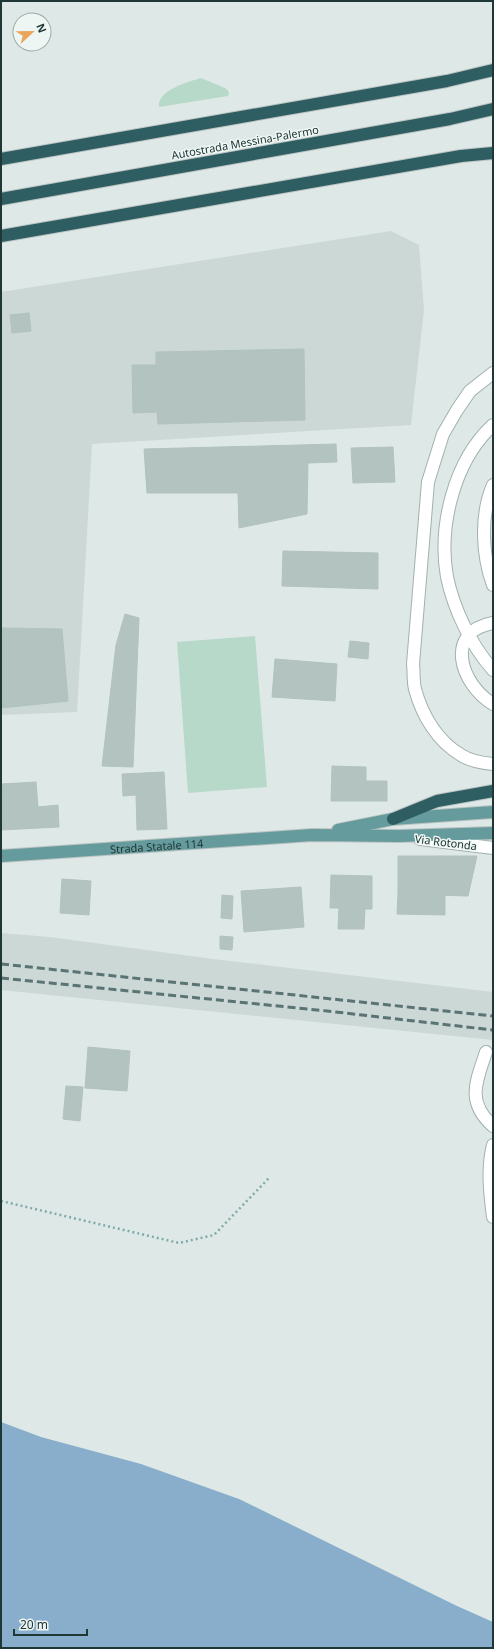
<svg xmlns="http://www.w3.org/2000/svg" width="494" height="1649" viewBox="0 0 494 1649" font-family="'Noto Sans',sans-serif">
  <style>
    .built { fill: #ccd8d6 }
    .green { fill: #b7d9ca }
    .water { fill: #88aecb }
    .building { fill: #b3c3c0; stroke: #b1c2bf }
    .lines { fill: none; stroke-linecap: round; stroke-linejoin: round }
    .service-casing { stroke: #a1b0af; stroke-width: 14 }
    .minor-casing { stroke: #a1b0af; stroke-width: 14 }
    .primary-casing { stroke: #bcc3c3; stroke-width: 14 }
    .motorway-casing { stroke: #bcc3c3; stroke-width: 14 }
    .path { stroke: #80aaa9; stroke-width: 2.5; stroke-dasharray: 2 3; stroke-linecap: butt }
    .service { stroke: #fff; stroke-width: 12 }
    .minor { stroke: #fff; stroke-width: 12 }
    .primary { stroke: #659b9c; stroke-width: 12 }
    .motorway { stroke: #2e5e61; stroke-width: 12 }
    .rail { stroke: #5a7373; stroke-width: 3; stroke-dasharray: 8 4; stroke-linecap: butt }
    .labels { text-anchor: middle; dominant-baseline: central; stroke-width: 3; stroke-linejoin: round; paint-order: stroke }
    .street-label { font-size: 11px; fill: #203737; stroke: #eef6f4 }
  </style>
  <rect width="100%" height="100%" fill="#dee9e7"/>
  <!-- built -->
  <path class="built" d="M391,231L419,245L424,310L411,425L92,444L77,712L1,715V292Z
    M1,933L50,937L213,959L493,992V1040L1,990Z"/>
  <!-- green -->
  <path class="green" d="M201,78L225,88L229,92L228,96L159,107C157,90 188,82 201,78Z
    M255,636L267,787L188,793L177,642Z"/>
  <!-- water -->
  <path class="water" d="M1,1422L41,1437L141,1464L239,1499L457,1606L493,1622V1648H1Z"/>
  <!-- building -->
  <path class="building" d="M29,313L31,331L12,333L10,315Z
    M304,349L305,420L158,424L157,412L133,413L132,365H156V352Z
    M336,444L337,462L308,463L307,514L239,528L238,493H147L144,449Z
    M393,447L395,482L353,483L351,448Z
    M283,551L378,553V589L282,586Z
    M125,614L139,618L133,767L102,766L116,645Z
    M1,628L62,629L68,701L1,708Z
    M350,641L369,643L368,659L348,657Z
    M275,659L337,664L335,701L272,697Z
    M332,766L366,767V801H331Z
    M164,772L167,829L137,830L136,795L123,796L122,774Z
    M366,781H387V801H366Z
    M36,782L38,807L58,805L59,827L1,830V784Z
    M398,856H477L468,896L398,894Z
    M331,875L372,876V909H365L364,929H338L339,908H330Z
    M62,879L91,881L89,915L60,913Z
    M301,887L304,927L244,932L241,891Z
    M398,894L445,896V915L397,914Z
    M222,895L233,896L232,919L221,918Z
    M220,936L233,937L232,950L220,949Z
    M88,1047L130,1051L127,1091L85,1088Z
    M66,1086L83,1087L80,1121L63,1119Z"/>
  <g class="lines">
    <defs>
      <path id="service" d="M493,373L470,391L457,410L443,434L428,482L413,664C414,672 413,681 415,689C422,715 437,741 461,755C470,761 482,763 493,764
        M493,425C454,461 438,526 447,577C454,610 471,645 493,670
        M493,485C480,515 482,555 493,585
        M493,623C443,632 461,685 493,704
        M486,1052C476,1082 466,1102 493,1126
        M493,1145C487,1168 490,1194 493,1217"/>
      <path id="minor" d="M420,839L493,848"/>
      <g id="primary">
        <path d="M338,830L393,819L493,812"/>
        <path id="s1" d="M1,856L312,835L399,836L493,833"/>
      </g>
      <path id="motorway" d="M1,159L447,81L493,70
        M1,199L450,119L493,109
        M1,236L461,156L493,153
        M393,819L437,801L493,791"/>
    </defs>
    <!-- service casing -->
    <use href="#service" class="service-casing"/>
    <!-- minor casing -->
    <use href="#minor" class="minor-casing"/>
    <!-- primary casing -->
    <use href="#primary" class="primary-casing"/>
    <!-- motorway casing -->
    <use href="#motorway" class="motorway-casing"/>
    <!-- path -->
    <path class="path" d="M1,1201L179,1243L214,1235L269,1178"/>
    <!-- service -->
    <use href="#service" class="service"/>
    <!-- minor -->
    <use href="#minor" class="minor"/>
    <!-- primary -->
    <use href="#primary" class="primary"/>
    <!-- motorway -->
    <use href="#motorway" class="motorway"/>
    <!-- rail -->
    <path class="rail" d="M1,964L493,1016
      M1,978L327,1011L493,1030"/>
  </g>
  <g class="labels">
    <!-- street labels -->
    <g class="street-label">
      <text transform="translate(245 142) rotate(-10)">Autostrada Messina-Palermo</text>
      <text transform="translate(446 842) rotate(7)">Via Rotonda</text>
      <text stroke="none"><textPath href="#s1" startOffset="156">Strada Statale 114</textPath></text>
    </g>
  </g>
  <!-- border -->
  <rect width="494" height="1649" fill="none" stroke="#203737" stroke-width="4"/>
  <!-- north arrow -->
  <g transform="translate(32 32) rotate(68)"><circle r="19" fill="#eef6f4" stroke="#9caaa8"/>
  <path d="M0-3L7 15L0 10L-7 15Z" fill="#e9a55b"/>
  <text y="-6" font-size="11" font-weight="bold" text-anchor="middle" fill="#203737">N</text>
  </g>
  <!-- scale -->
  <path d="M14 1629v6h73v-6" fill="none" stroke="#203737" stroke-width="2"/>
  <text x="20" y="1629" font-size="12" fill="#203737" stroke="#eef6f4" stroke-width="3" paint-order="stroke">20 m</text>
</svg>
